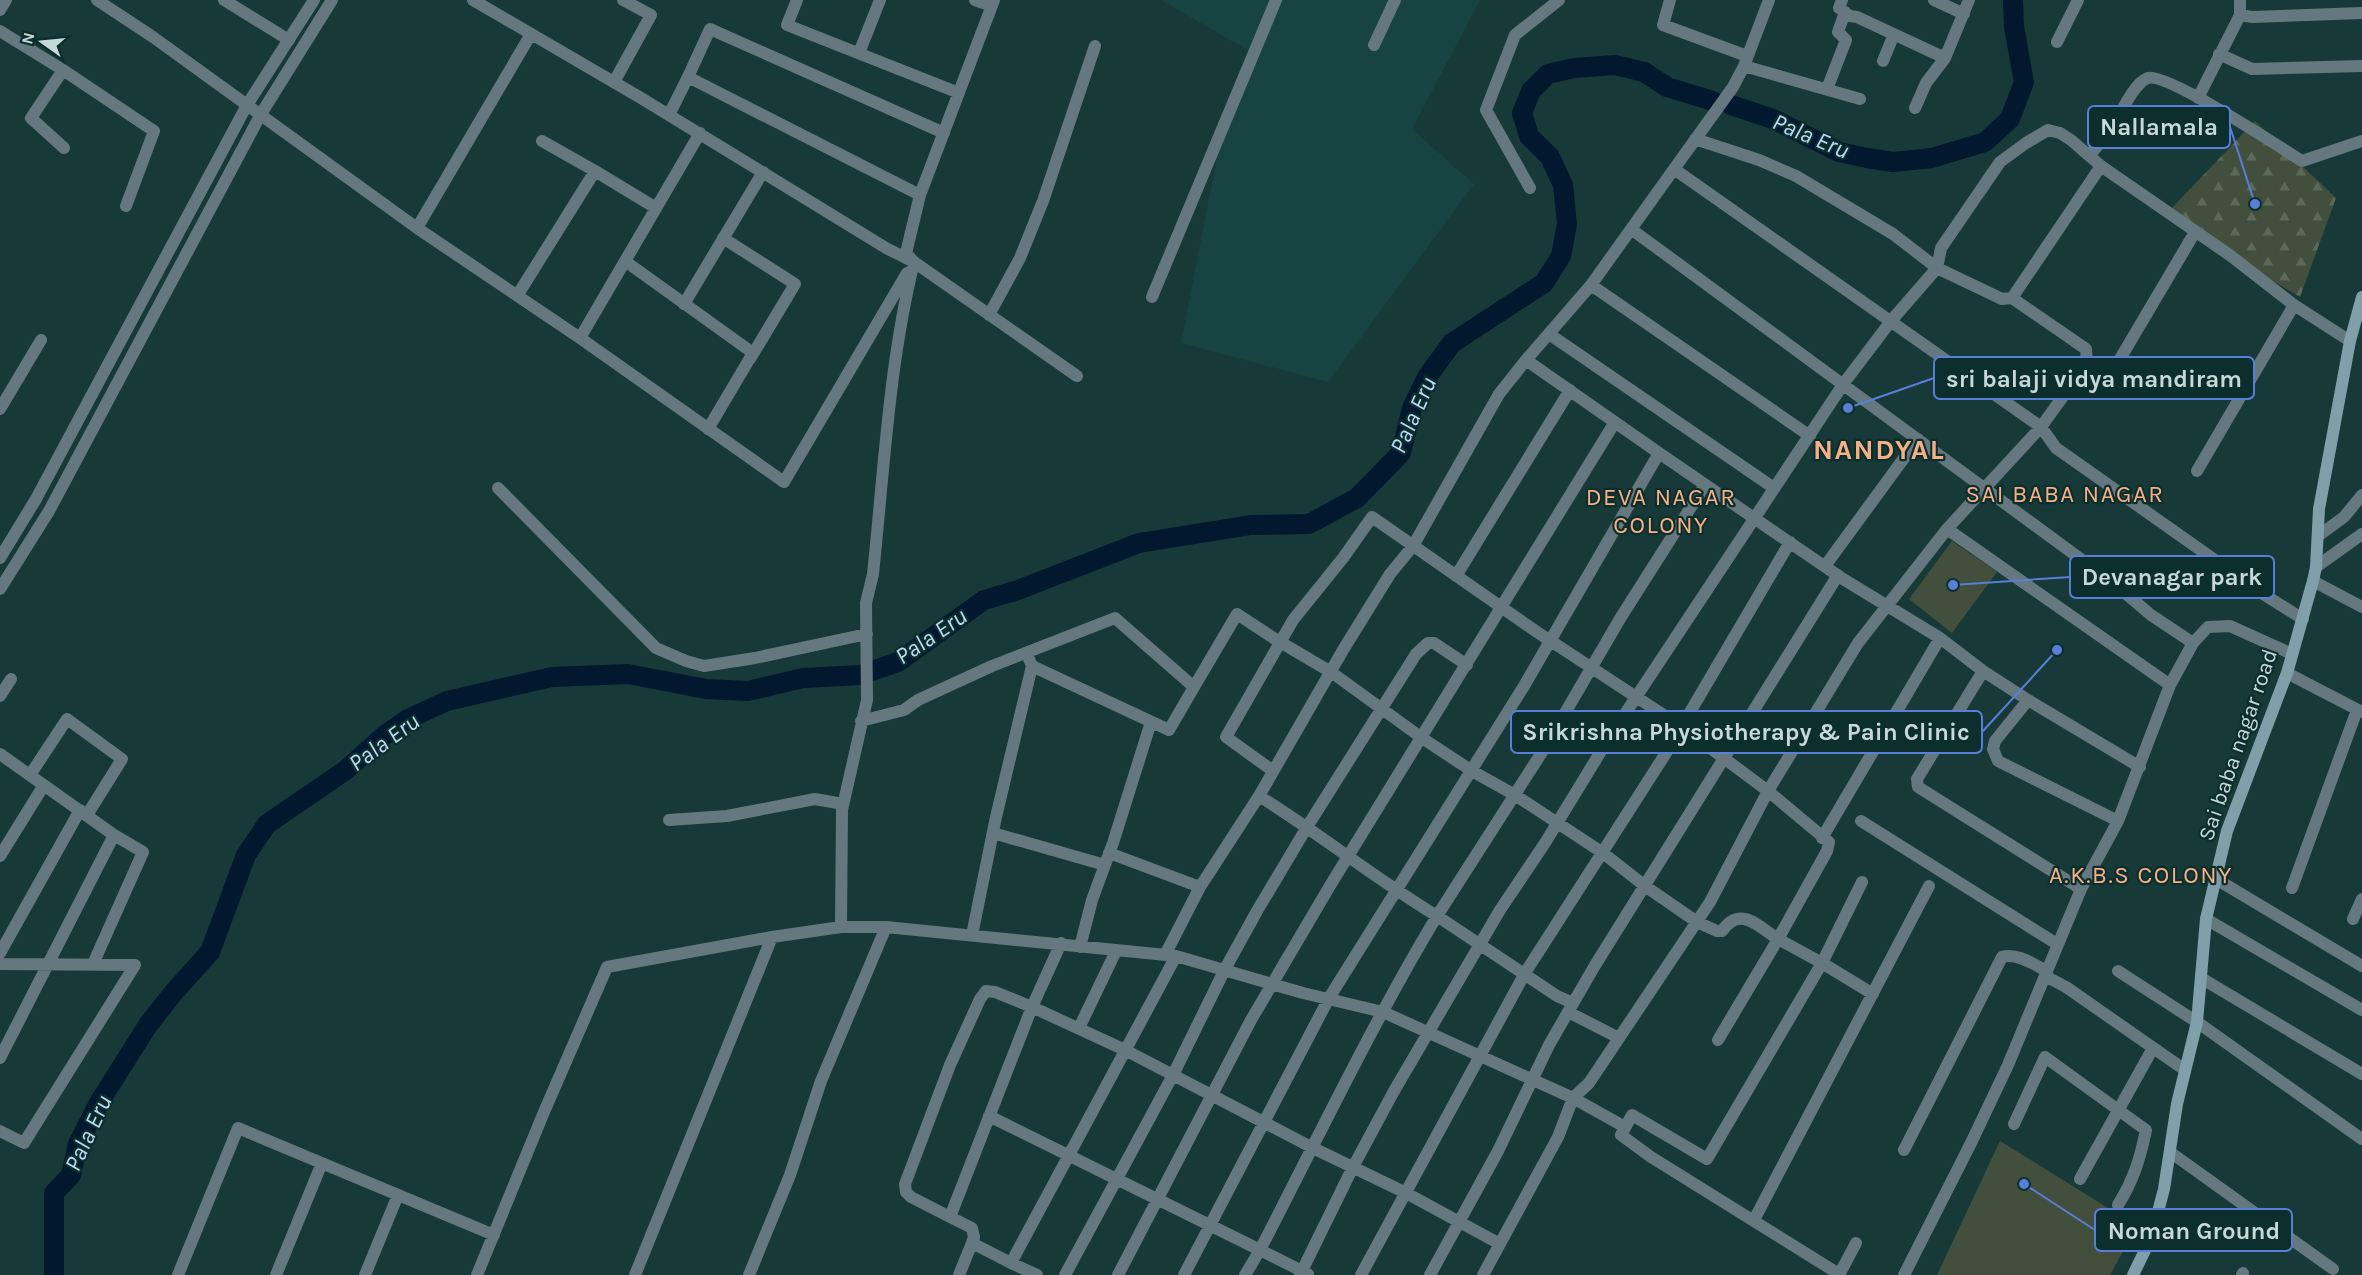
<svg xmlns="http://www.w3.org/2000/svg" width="2362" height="1275" viewBox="0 0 2362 1275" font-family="Karla,sans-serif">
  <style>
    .built { fill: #174443 }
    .green { fill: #424f3d }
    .forest { fill: url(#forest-firs) }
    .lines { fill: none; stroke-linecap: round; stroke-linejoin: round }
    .river { stroke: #01182f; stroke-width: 20 }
    .minor { stroke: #65787f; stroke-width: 12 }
    .tertiary { stroke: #65787f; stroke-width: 12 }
    .secondary { stroke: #819fa9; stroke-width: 12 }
    .labels { text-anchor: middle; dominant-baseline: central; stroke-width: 4.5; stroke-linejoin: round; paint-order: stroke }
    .street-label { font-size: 22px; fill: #c6d8d7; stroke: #0c2f2e }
    .water-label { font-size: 24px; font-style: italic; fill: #bdd9f7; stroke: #0c2f2e }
    .neighbourhood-label { font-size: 24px; letter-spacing: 1.5px; fill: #f7b086; stroke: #0c2f2e }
    .district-label { font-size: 28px; font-weight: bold; letter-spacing: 1.5px; fill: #f7b086; stroke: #0c2f2e }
    .leader { fill: none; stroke: #587ed8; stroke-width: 2 }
    .callout-dot { fill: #587ed8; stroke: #0c2f2e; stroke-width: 2 }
    .callout { fill: #0c2f2e; stroke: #587ed8; stroke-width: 2 }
    .callout-label { font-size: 24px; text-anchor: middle; font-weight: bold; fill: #c6d8d7 }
  </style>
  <defs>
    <pattern id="forest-firs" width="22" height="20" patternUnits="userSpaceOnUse" patternTransform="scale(1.5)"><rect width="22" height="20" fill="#424f3d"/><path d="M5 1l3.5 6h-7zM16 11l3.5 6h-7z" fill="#5c6858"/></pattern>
  </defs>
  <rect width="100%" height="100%" fill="#173938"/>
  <!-- built -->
  <path class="built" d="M1161,0H1480L1412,129L1474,184L1328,382L1181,343L1217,157L1256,55Z"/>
  <!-- green -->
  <path class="green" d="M1952,541L1997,572L1952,633L1909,599Z
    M2000,1141L2137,1226L2110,1275H1937Z"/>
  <!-- forest -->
  <path class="forest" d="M2255,121L2336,198L2300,297L2266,277L2170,210Z"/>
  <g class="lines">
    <!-- river -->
    <path class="river" d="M1731,105L1773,119L1839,152L1867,158L1893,162L1932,158L1985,142L2010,119L2024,82L2014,27L2013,0
      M54,1275V1193L71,1175L78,1144L100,1101L148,1025L174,992L210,952L246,855L267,824L346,770L385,735L408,719L447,701L552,677L628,674L706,689L748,691L803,678L860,675L898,662L984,600L1018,590L1139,543L1251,525L1309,524L1357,498L1401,453L1412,408L1427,377L1452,343L1544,283L1561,256L1567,224L1563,185L1550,157L1529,136L1522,113L1531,91L1548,74L1574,68L1615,65L1644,72L1667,87L1713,101"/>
    <!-- minor -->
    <path class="minor" d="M97,0L153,37L417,228L580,338L784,482L907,273
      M224,0L289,40
      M473,0L641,98L886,248L914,262L1077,376
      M797,0L787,25L959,93
      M975,0L992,6
      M1670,0L1663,25L1747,56
      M1769,0L1744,66L1733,87L1674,169L2041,427L2056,448L2263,594L2303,619
      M1842,0L1839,8L1850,16L1857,17L1945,58
      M1934,0L1964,14
      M2240,0V15
      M0,10L6,0
      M0,31L63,70L154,131L126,206
      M2057,42L2078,0
      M1374,45L1395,0
      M859,53L880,0
      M2219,54L2252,69L2362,66
      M1883,61L1894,34
      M1744,66L1860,99
      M63,70L31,118L64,148
      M688,77L710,29L944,133
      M614,82L651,15L623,0
      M1827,89L1846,40L1838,32L1845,12
      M2198,98L2240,15L2252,17L2362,13
      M1915,108L1926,83L1945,58L1969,0
      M669,115L688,77L920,195
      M542,141L595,171
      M2090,155C2096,147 2104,139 2110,130C2119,118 2133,83 2148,78C2167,73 2280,147 2302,161L2362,141
      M1530,188L1486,110L1515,35L1559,0
      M417,228L531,34
      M1631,229L2112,582L2151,615L2193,643
      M723,238L795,284L750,359
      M625,261L753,353L708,429
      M1591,285L1810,436
      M517,296L595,171L656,208
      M1152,297L1276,0
      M2012,298L2101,166
      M684,304L763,172
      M989,315L1020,258L1043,201L1095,46
      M1549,334L1774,488
      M580,338L700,133
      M1526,360L1591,285L1674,169
      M2079,374L2096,387L2104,386L2195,232
      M0,409L41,340
      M1659,453L1526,360L1499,394L1413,546L1390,574L1343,650L1259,796C1320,834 1376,879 1437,916L1544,749L1621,617L1705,485
      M2197,471L2294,305
      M498,488L656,648L686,661L704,666L755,658L867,634
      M1947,529L2170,685L2193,643L2208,627L2230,626L2292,654
      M2318,536L2344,517L2362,495
      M1825,566L1918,439
      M2316,567L2362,534
      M1456,576L1570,390
      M2313,581L2362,607
      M1029,659L1032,666L1169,730L1194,687
      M1983,671L1917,779L1918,787L2081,889
      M2287,673L2362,712
      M0,696L11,679
      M2028,700L1995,741L1993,749L1998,761L2118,821
      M861,721L904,710L918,700L992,666L1115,618L1194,687L1237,614L1275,639L1331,672L1422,738L1472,771L1515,795L1603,853L1645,886L1697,922L1717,931H1722C1740,905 1758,926 1778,939L1718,1040
      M0,754L114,835L143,852L93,964
      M1273,771L1226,737L1293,620L1343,558L1372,517L1537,632L1682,727L1768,791L1829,842L1827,851L1778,939L1822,963L1707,1159L1632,1115L1621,1135L1651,1157L1839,1274
      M30,775L67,719L122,759L87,815
      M669,820L727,816L815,799L843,804
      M1861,821L2057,944
      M993,833L1105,865
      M1822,838L1940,638
      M1109,853L1200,887
      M0,856L44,785
      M2216,879L2362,966
      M1862,882L1822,963L1873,994
      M2292,888L2357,710
      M2206,919L2362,1010
      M2353,919L2362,899
      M886,927L1176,956L1303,993L1383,1012L1573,1098L1625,1127
      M972,935L996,817L1032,666
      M1080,947L1092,900L1113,843L1151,722
      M0,953L80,810
      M1165,955L1200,887L1259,796
      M0,964L135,965
      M2118,971L2197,1022L2362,1139
      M2045,976L2066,987L2185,1070
      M2201,978L2362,1074
      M1568,1012L1619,1038
      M1079,1028L1116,951
      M0,1058L114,835
      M989,1116L1260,1250L1245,1275
      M2014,1124L2045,1057L2146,1130C2140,1159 2134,1179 2118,1205
      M0,1131L24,1143L135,965
      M1904,1150L2002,957C2016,952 2035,965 2047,971
      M2170,1152L2333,1269
      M2080,1179L2153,1048
      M950,1217L911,1197L906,1192L905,1184L950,1065L980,999L986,991L995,992L1032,1007L1125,1050L1313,1148L1406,1193L1500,1244
      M1754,1220L1929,886
      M972,1243L1011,1263L1176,956
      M1011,1263L1037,1275
      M1308,1274L1260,1250C1318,1138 1372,1024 1437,916L1557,996L1573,1003
      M178,1275L238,1128L494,1235
      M276,1275L322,1163
      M365,1275L398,1195
      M477,1275L544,1112L607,967L772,937
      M635,1275L772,937L841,927L842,810L867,700L866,603L873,574C884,470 889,363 914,262L906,253L920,195L994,0
      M749,1275L790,1175L821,1081L886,927H841
      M959,1275L972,1243L974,1237L972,1228L950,1217L1032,1007L1061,943
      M1065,1275L1173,1075L1225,969L1257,911L1307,827L1416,654L1428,643H1434L1467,665
      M1118,1275L1251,1020L1331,884L1615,422
      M1184,1275L1329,998L1524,686L1659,453L1843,579L1940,638L1983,671L2028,700L2140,767
      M1300,1275L1353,1167L1394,1091L1500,910L1545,843L1609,738L1844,383L1891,321L1937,268L1941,248L2000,162L2026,143L2048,130L2060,133L2071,140L2101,166L2231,256L2294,305L2350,341
      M1361,1275L1525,973L1666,753L1790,542
      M1430,1275L1498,1151L1549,1045L1594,967L1838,575
      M1483,1275L1558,1137L1573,1098L1589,1083L1710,902L1768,791L1858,643L1947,529L2041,427L2087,363L2086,349L2012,298L2002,299L1937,268L1893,234L1796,176L1759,160L1695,139
      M1839,1275L1856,1243
      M1904,1275L1971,1143L2008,1065L2081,889L2118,821L2170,685
      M2242,1275L2243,1273"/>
    <!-- tertiary -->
    <path class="tertiary" d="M0,558L36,499L247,105L314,0
      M0,589L49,511L261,114L332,0"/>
    <!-- secondary -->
    <path class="secondary" d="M2133,1275L2151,1238L2164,1189L2177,1104L2197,1022L2206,919L2227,831L2287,673L2313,581L2316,567L2319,509L2350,341L2362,297"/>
  </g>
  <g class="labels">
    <!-- street labels -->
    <g class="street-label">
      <text transform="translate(2238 745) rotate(-71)">Sai baba nagar road</text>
    </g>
    <!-- water labels -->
    <g class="water-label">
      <text transform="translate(1811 136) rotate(23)">Pala Eru</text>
      <text transform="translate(1413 415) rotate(-66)">Pala Eru</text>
      <text transform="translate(931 636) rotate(-34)">Pala Eru</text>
      <text transform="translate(384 742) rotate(-36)">Pala Eru</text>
      <text transform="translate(88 1133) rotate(-65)">Pala Eru</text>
    </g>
    <!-- neighbourhood labels -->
    <g class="neighbourhood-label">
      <text x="2065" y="494">SAI BABA NAGAR</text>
      <text x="1661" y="497">DEVA NAGAR<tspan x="1661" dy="28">COLONY</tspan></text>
      <text x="2141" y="875">A.K.B.S COLONY</text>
    </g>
    <!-- district labels -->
    <g class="district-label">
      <text x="1879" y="449">NANDYAL</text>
    </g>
  </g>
  <!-- callouts -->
  <path class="leader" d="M2255 204L2230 127M1848 408L1934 378M1953 585L2070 577M2057 650L1982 732M2024 1184L2095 1230"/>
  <g class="callout-dot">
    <circle cx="2255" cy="204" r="6"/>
    <circle cx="1848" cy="408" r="6"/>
    <circle cx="1953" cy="585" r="6"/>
    <circle cx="2057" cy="650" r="6"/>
    <circle cx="2024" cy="1184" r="6"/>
  </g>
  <g class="callout">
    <rect x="2088" y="106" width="142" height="42" rx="6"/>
    <rect x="1934" y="357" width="320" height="42" rx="6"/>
    <rect x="2070" y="556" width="204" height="42" rx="6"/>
    <rect x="1511" y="711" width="471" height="42" rx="6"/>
    <rect x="2095" y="1209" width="197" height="42" rx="6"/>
  </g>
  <g class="callout-label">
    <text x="2159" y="135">Nallamala</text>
    <text x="2094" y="387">sri balaji vidya mandiram</text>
    <text x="2172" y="585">Devanagar park</text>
    <text x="1746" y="740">Srikrishna Physiotherapy &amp; Pain Clinic</text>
    <text x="2194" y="1239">Noman Ground</text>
  </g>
  <!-- north arrow -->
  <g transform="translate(42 42) rotate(285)" stroke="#0c2f2e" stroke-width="4.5" paint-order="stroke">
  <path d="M0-4.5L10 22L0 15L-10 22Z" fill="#c6d8d7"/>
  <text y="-9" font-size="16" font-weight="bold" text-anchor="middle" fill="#c6d8d7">N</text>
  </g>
</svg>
